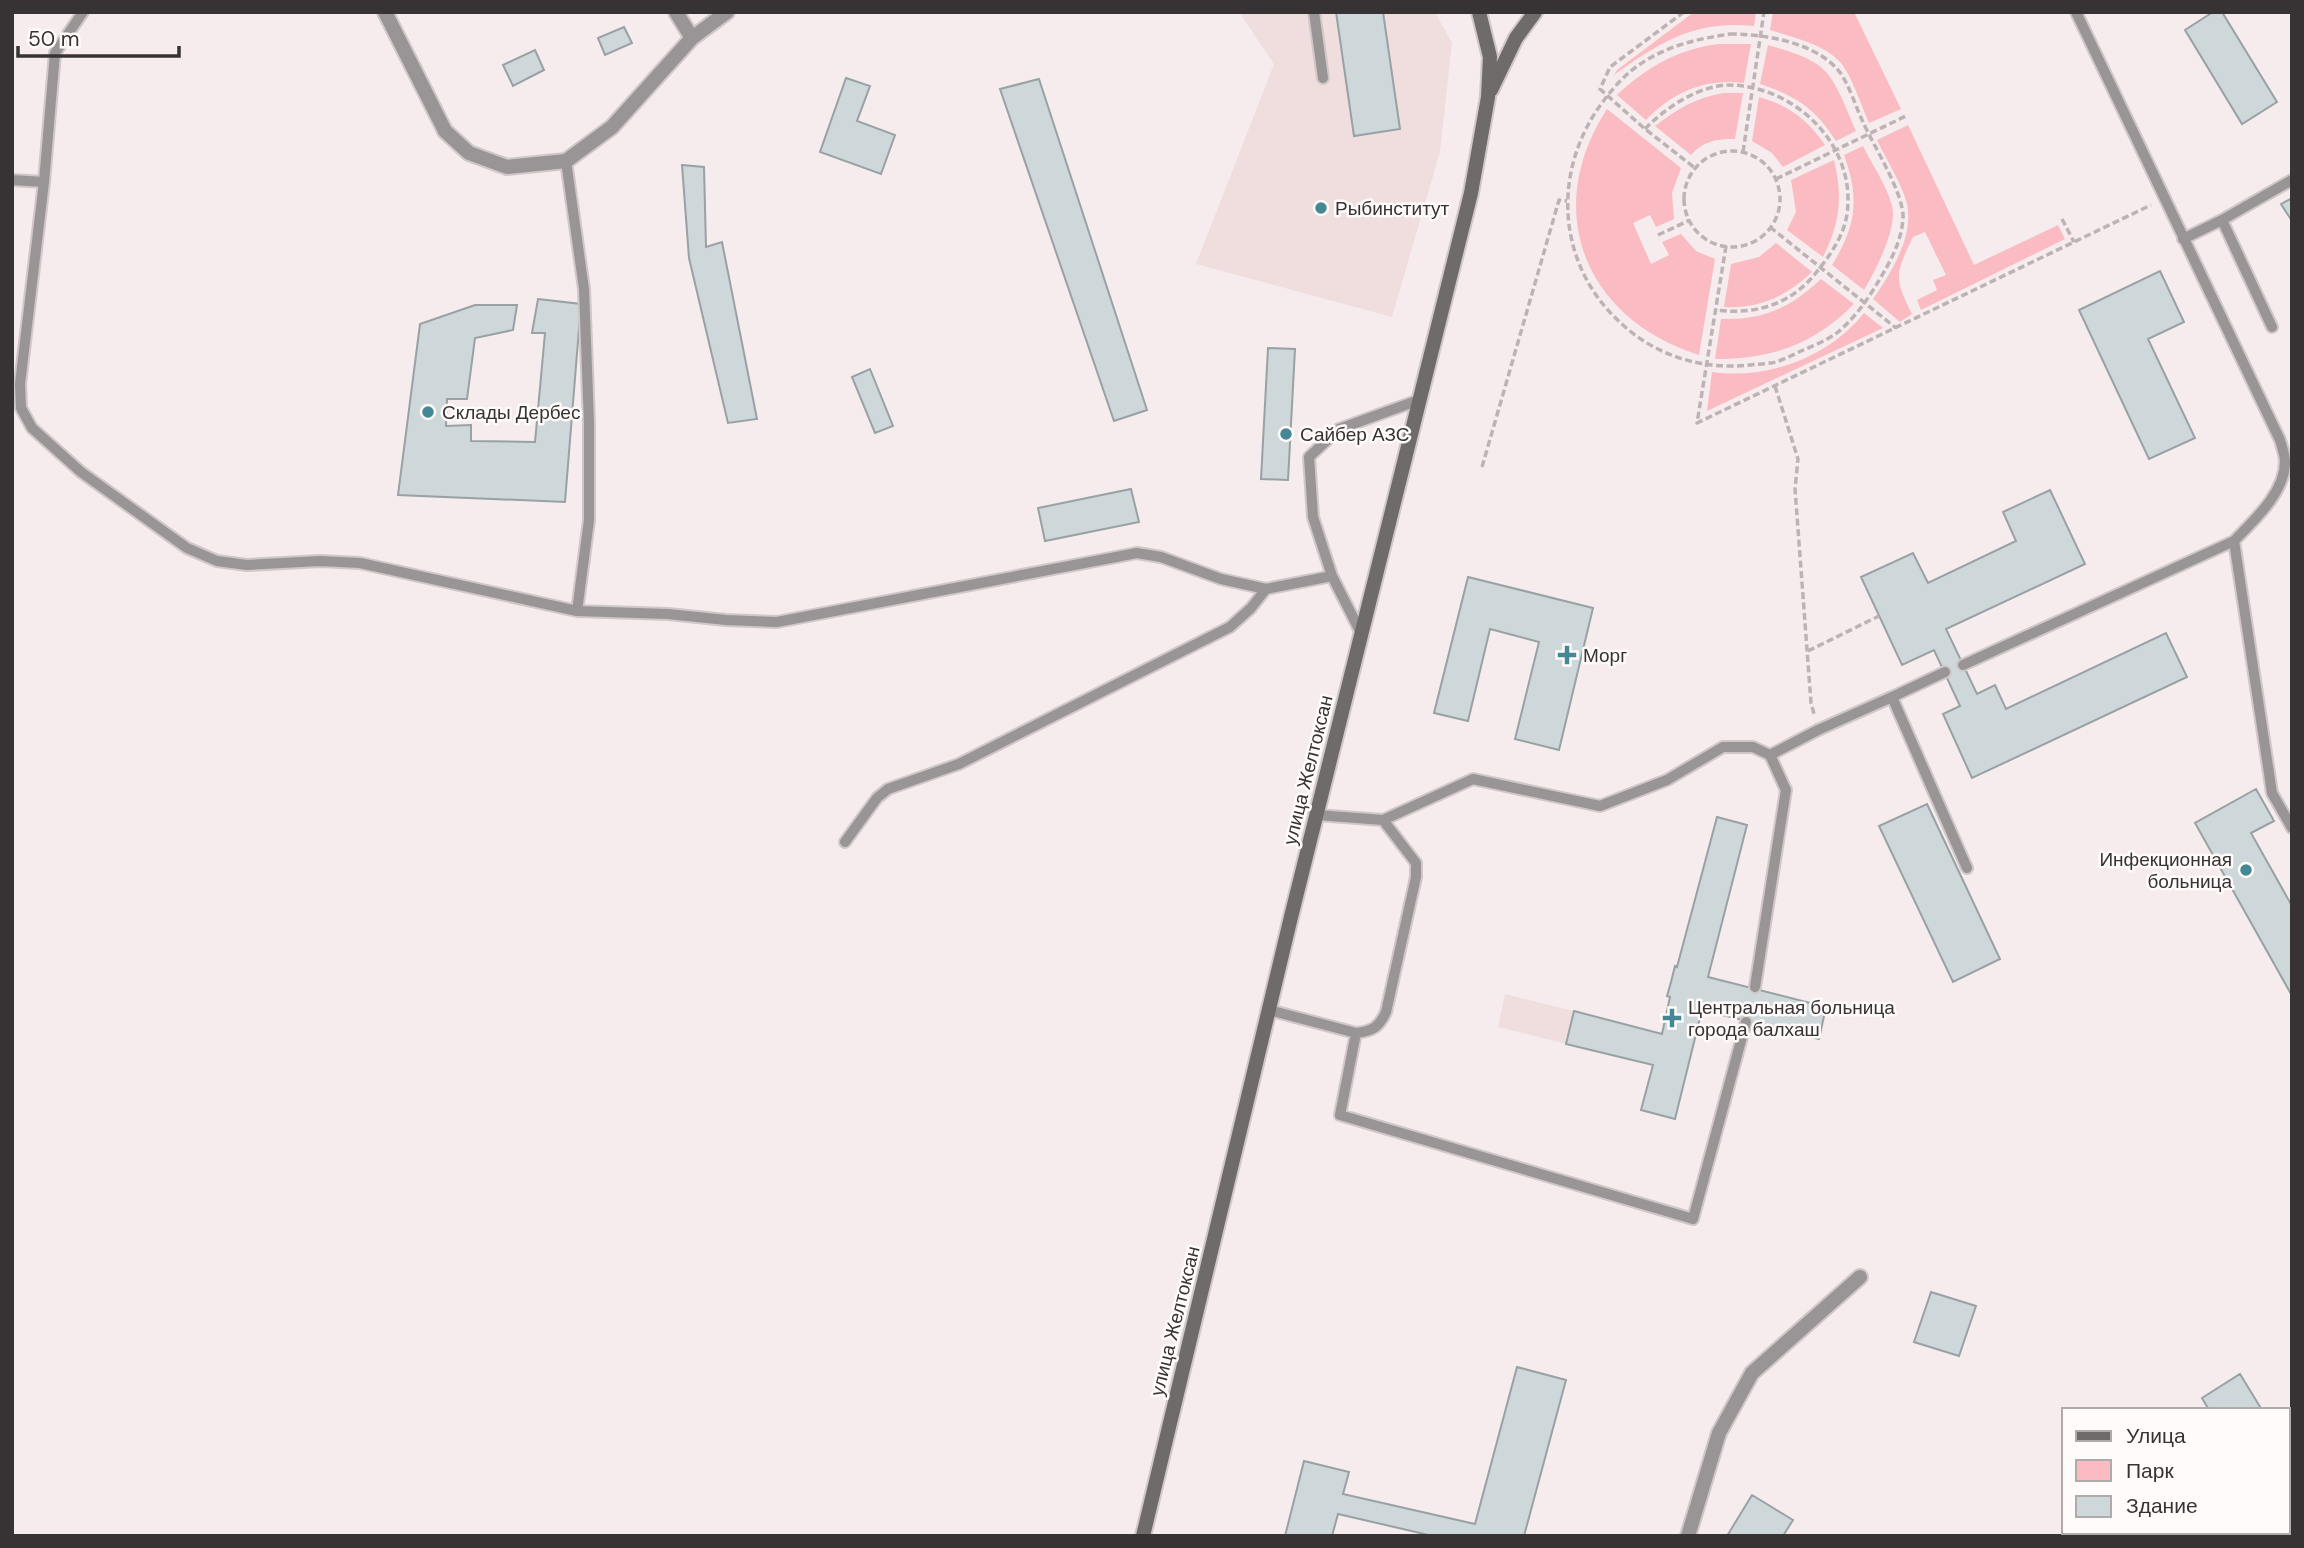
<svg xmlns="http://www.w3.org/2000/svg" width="2304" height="1548" viewBox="0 0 2304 1548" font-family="'DM Sans',sans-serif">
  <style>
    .built { fill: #f0dedf }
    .green { fill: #fbbbc2 }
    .building { fill: #ced7da; stroke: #98a1a3; stroke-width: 2 }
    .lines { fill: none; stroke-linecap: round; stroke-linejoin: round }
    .lane-casing { stroke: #d0c7c8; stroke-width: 14 }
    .street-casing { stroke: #d0c7c8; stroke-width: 18 }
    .secondary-casing { stroke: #d0c7c8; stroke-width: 18 }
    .path { stroke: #bcb3b4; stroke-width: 3.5; stroke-dasharray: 7 3.5; stroke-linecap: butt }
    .lane { stroke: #999596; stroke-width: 10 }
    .street { stroke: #999596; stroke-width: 14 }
    .secondary { stroke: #706b6b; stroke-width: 14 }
    .poi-dot { fill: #448896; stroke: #fffbfb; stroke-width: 2.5 }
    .labels { text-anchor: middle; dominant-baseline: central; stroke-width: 5; stroke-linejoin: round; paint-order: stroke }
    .poi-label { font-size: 19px; fill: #373334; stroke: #fffbfb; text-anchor: start }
    .street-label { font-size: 19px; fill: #373334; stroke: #fffbfb }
  </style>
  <rect width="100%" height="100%" fill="#f6eced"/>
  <!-- built -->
  <path class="built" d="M1239,12H1435L1452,43L1440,152L1392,317L1196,264L1274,64Z
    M1505,994L1574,1011L1566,1044L1498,1027Z"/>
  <!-- green -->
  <path class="green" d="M1694,12H1756L1754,26C1695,20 1660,42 1614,75L1617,70Z
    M1773,12H1854L1901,109L1869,123C1862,107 1851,74 1840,62C1824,44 1792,37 1770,30Z
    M1718,44H1751L1744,83C1705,78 1673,92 1646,120L1617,95C1647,67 1678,49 1718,44Z
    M1768,45C1788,51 1818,58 1830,77C1841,92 1848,114 1856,131L1836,141C1815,108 1796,96 1760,84Z
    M1723,93H1743L1735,139C1716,139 1704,141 1691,155L1655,126C1677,109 1695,98 1723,93Z
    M1759,97C1788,105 1808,120 1825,145L1783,167L1772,153L1752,141Z
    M1607,109L1681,168L1672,193L1674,219L1656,227L1650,215L1633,223L1651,264L1669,255L1662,242L1681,234L1696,251L1715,259L1699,355C1585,319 1541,211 1607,109Z
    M1908,125L1974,265L2058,225L2065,239L1921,310L1917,300L1937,290L1933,280L1946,275L1925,232L1913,237C1896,273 1893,277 1912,314L1900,322L1873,299C1891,273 1914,237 1907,204C1902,184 1886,159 1877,140Z
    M1863,146C1872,164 1888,188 1892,206C1898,227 1875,272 1864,290L1832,265C1856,226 1860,199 1844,155Z
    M1834,160C1843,196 1840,224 1823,257L1787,230L1796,212L1791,180Z
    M1776,243L1812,272C1787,296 1759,309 1724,307L1731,264L1759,257Z
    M1821,279L1854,304C1813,345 1772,359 1715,359L1721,319C1764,320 1790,308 1821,279Z
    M1864,313L1883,328L1707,411L1712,372C1768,380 1829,357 1864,313Z"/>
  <!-- building -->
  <path class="building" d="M1336,12H1383L1400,129L1354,136Z
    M2213,12H2222L2277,102L2242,124L2185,30Z
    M624,27L632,43L605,55L598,38Z
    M535,50L544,70L513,86L503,65Z
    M846,78L870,86L857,121L895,135L881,174L820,152Z
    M1039,79L1147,410L1114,421L1000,89Z
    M682,165L704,167L706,247L722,242L757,419L728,423L689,258Z
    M2292,198V221L2281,204Z
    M2160,271L2184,322L2148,339L2195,438L2149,459L2079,310Z
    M538,299L581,304L565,502L398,495L420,324L475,305H517L513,330L475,338L467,399H447L446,426L471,425V441L535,442L545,333H532Z
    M1268,348L1295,349L1288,480L1261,479Z
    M870,369L893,426L875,433L852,377Z
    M1131,489L1139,522L1045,541L1038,508Z
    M2050,490L2085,564L1946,629L1977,694L1995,685L2006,709L2166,633L2187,677L1972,778L1943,714L1960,706L1934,650L1902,665L1861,577L1913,553L1928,583L2016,541L2003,512Z
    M1468,577L1593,608L1559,750L1515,739L1539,642L1490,629L1468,721L1434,713Z
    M2256,789L2274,821L2251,833L2292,906L2291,994L2195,823Z
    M1927,804L2000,959L1953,982L1879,826Z
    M1717,817L1747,825L1708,977L1826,1007L1819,1039L1702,1010L1675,1119L1641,1110L1653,1065L1566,1044L1574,1011L1662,1034L1670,997L1667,996L1671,982L1675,966L1677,967Z
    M1931,1292L1976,1306L1959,1356L1914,1342Z
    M1517,1367L1566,1380L1524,1536H1433L1338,1514L1332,1536H1285L1304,1461L1349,1472L1343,1494L1475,1524Z
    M2240,1374L2262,1410H2209L2202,1398Z
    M1752,1495L1793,1520L1783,1536H1727Z
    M2288,1500L2292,1506V1536H2255L2253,1532H2288Z
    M2076,1532H2121L2119,1536H2075Z"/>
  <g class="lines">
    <defs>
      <path id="lane" d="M1314,12L1323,78
        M2076,12L2280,440C2282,447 2285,455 2285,462C2285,493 2253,521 2234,541L2272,793L2292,828
        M566,161L584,289L589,423V520L577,611
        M12,180L44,182L55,53L83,12
        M44,182L20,384L21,408L32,428L81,472L187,548L217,561L247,565L320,561L360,563L577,611L668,614L726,620L777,622L1137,553L1161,557L1221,579L1266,589L1332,576
        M2222,220L2272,327
        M2183,239L2222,220L2292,180
        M1362,635L1332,576L1313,517L1309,457L1339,429L1419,400
        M1963,665L2234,541
        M1892,697L1945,672
        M1770,755L1818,730L1892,697L1967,868
        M1317,815L1383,820L1473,779L1600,806L1667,780L1723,747H1753L1770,755L1786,790L1755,987
        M845,842L877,798L888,789L959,764L1230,627L1251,608L1266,589
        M1269,1010L1356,1033L1340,1115L1693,1219L1746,1022
        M1356,1033C1373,1031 1379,1027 1386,1012L1416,877V863L1383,820"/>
      <path id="street" d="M385,12L445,131L469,153L507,167L566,161L612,127L692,38L727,12
        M676,12L692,38
        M2288,1452L2292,1450
        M1688,1536L1719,1433L1752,1373L1860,1277
        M2172,1536L2175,1532"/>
      <path id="secondary" d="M1491,90L1516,38L1535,12
        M1143,1536L1291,917L1471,193L1488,97L1490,57L1479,12"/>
    </defs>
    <!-- lane casing -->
    <use href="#lane" class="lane-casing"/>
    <!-- street casing -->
    <use href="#street" class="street-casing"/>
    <!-- secondary casing -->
    <use href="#secondary" class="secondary-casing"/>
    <!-- path -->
    <path class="path" d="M1684,12L1610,67L1600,89L1645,129L1695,168
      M1730,34C1764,34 1814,42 1838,70C1848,81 1856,108 1863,122C1873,145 1905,195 1903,219C1901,243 1890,262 1878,282C1868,299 1854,319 1838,332C1828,340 1813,346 1801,351C1793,355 1785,359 1776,362C1768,364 1759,364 1750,365C1704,370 1658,357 1623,325C1559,269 1551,179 1597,110C1608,94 1621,78 1636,67C1665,46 1696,39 1730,34Z
      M1645,129C1665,108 1698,86 1728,85C1794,85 1857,145 1847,214C1844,236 1829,257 1815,274C1790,305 1754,315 1716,310
      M1684 199a48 48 0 1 1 96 0a48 48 0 1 1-96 0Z
      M1743,152L1764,12
      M1776,179L1908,115
      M2062,219L2074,242
      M1770,227L1896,328
      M1658,235L1690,220
      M1726,246L1697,423L2151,205
      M1775,386L1798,459L1795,489L1811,703L1814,714
      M1482,467L1559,200L1567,201
      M1808,651L1879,616"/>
    <!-- lane -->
    <use href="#lane" class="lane"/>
    <!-- street -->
    <use href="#street" class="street"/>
    <!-- secondary -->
    <use href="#secondary" class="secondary"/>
  </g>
  <!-- markers -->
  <g class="poi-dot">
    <circle cx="1321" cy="208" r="7"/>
    <circle cx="428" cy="412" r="7"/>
    <circle cx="1286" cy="434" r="7"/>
    <path d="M1563.5 644.5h7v7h7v7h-7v7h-7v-7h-7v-7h7z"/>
    <circle cx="2246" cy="870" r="7"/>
    <path d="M1668.5 1007.5h7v7h7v7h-7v7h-7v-7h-7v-7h7z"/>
  </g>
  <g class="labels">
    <!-- poi labels -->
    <g class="poi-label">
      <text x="1335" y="208">Рыбинститут</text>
      <text x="442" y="412">Склады Дербес</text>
      <text x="1300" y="434">Сайбер АЗС</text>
      <text x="1583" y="655">Морг</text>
      <text x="2232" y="859" text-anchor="end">Инфекционная<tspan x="2232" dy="22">больница</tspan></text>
      <text x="1688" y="1007">Центральная больница<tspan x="1688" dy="22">города балхаш</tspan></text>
    </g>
    <!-- street labels -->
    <g class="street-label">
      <text transform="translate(1308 770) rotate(-76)">улица Желтоксан</text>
      <text transform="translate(1175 1321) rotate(-76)">улица Желтоксан</text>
    </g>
  </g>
  <!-- border -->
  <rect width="2304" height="1548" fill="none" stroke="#373334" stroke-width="28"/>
  <!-- legend -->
  <rect x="2062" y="1408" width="228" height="126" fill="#fffbfb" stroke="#afabab" stroke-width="2"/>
  <rect x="2076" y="1431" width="35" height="10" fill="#706b6b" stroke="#afabab" stroke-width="2"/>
  <text x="2126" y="1443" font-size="21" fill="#373334">Улица</text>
  <rect x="2076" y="1460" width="35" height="21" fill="#fbbbc2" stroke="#afabab" stroke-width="2"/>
  <text x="2126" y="1478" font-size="21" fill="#373334">Парк</text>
  <rect x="2076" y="1496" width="35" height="21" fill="#ced7da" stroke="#afabab" stroke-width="2"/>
  <text x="2126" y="1513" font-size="21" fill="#373334">Здание</text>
  <!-- scale -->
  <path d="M18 46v10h161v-10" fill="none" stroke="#373334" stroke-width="3.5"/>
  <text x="28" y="46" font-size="21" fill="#373334" stroke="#fffbfb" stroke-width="5" paint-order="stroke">50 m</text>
</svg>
